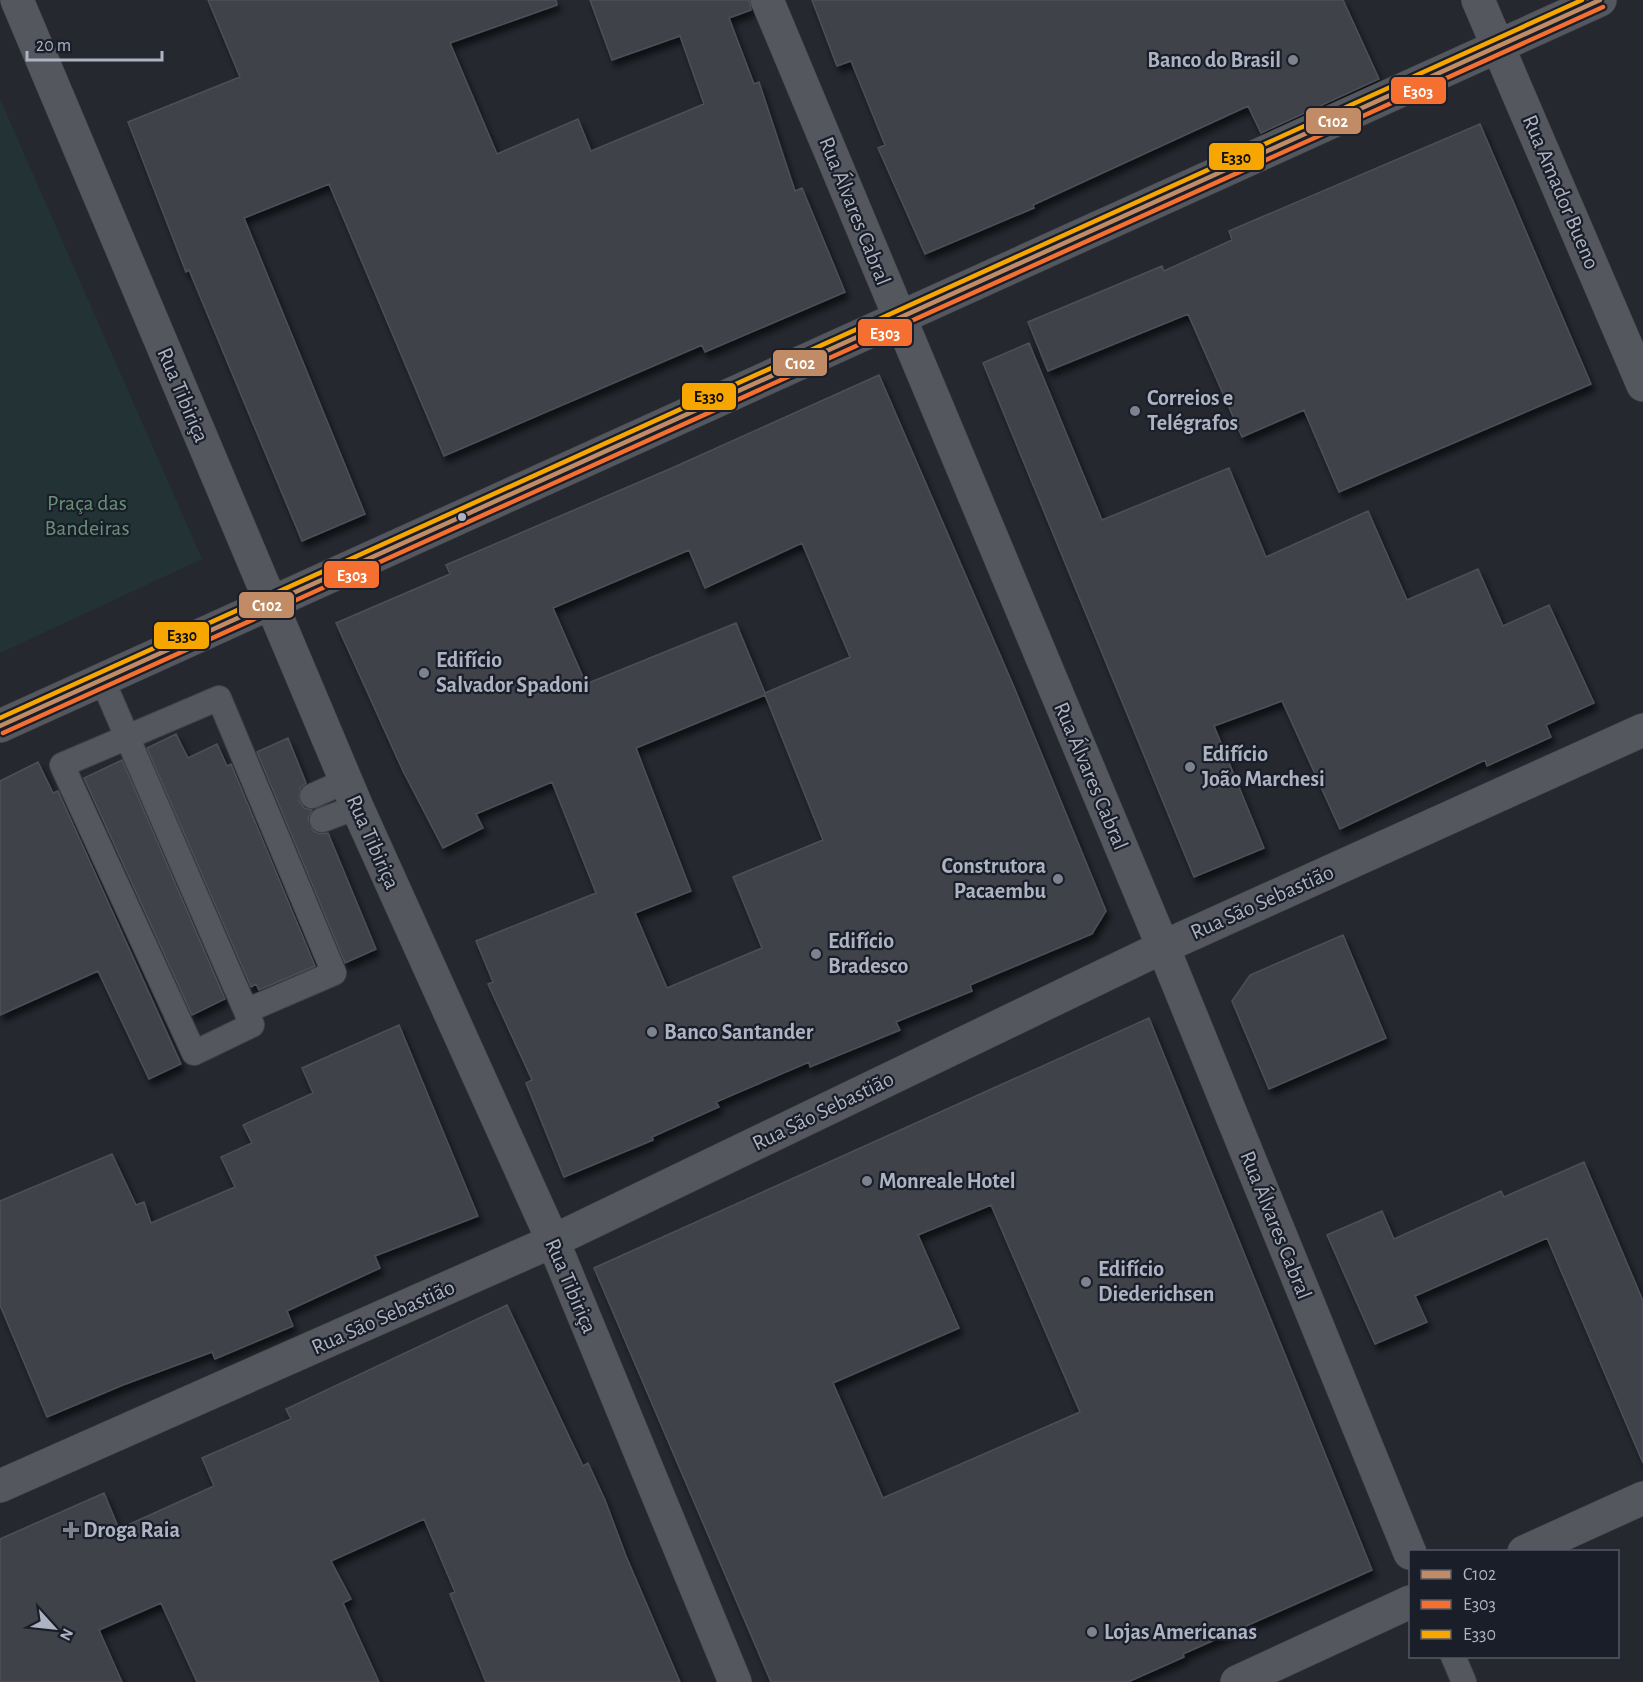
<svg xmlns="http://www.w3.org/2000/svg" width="1643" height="1682" viewBox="0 0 1643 1682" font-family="'Alegreya Sans',sans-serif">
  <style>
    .green { fill: #233235 }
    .building { fill: #3f4248; stroke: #4c5058; stroke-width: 1.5; fill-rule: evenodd; filter: url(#shadow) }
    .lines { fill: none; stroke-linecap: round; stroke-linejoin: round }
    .lane-casing { stroke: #414349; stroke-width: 26 }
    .street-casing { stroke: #414349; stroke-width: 34 }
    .lane { stroke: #54575e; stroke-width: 24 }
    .street { stroke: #54575e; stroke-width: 33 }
    .bus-1-casing { stroke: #191e29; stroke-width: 9 }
    .bus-2-casing { stroke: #191e29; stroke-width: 9 }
    .bus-3-casing { stroke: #191e29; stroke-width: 9 }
    .bus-1 { stroke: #c18c65; stroke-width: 4.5 }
    .bus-2 { stroke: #f46f30; stroke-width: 4.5 }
    .bus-3 { stroke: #f7a600; stroke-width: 4.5 }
    .poi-dot { fill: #7d828f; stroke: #191e29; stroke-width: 2 }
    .bus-dot { fill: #adb3c2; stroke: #191e29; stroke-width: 2 }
    .labels { text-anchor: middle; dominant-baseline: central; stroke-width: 4.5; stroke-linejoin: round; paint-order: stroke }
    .poi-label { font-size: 22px; font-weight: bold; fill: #adb3c2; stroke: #191e29; text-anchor: start }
    .street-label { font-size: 22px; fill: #adb3c2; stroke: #191e29 }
    .park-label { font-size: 22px; fill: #679075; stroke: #191e29 }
    .line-badge { stroke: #191e29; stroke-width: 2 }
    .badge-label { font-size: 16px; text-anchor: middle; font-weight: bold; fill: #fff }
    .pale-badge-label { font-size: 16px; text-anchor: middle; font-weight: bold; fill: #111 }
  </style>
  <defs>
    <filter id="shadow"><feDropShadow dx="3.5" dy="6" stdDeviation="3" flood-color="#0009"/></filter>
  </defs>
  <rect width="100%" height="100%" fill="#25282f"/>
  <!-- green -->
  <path class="green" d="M0,99L202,559L0,653Z"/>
  <!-- building -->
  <path class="building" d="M208,0H556L557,5L450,43L497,154L578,119L591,151L704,104L680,36L612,60L590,0H749L751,10L729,18L754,84L759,82L795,191L802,188L845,292L705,352L702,345L444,456L329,184L244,218L365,514L302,541L189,270L186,272L128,122L240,77Z
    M812,0H1343L1379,79L1261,133L1248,106L1033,205L1034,208L925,254L878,148L885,145L851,61L837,66Z
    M1480,124L1591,384L1339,492L1304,410L1242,437L1188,314L1048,371L1028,322L1162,266L1164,271L1232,240L1229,231Z
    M1029,343L1102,520L1229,468L1266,557L1368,511L1407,600L1478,569L1503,626L1549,605L1594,703L1546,725L1551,737L1487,766L1485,760L1340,829L1282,701L1214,726L1264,848L1194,877L983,363Z
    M879,375L1014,687L1106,911L1092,934L970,985L972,991L896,1022L900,1030L810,1067L809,1062L716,1102L719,1107L652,1137L653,1140L564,1177L526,1083L532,1080L488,984L493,982L476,941L596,893L552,782L476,814L483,828L443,848L403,771L336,623L450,574L446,565L672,468ZM802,543L850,657L765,693L736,623L586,684L553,608L689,550L705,588ZM765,695L823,840L733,877L762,948L667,988L635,913L691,891L636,748Z
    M176,734L188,758L217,744L227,766L231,764L315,966L259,990L256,984L251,987L147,748Z
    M288,738L306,783L300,788L299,801L304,808L312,810L308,818L313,831L320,834L328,833L376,949L345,963L257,752Z
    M122,760L225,999L192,1015L84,778Z
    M38,762L53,793L58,791L181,1064L149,1079L98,971L0,1015V781Z
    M1343,935L1386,1038L1269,1089L1232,1001L1250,975Z
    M1149,1018L1372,1570L1183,1654L1184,1657L1128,1682H771L594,1268ZM991,1205L1080,1412L883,1498L833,1383L959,1328L918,1235Z
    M399,1025L478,1216L375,1256L380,1268L287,1311L293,1326L215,1359L212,1352L123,1385L47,1417L0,1305V1201L112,1154L136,1205L144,1202L151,1223L235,1187L221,1157L252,1143L243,1125L313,1093L302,1068Z
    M1584,1162L1643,1301V1463L1547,1238L1415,1296L1427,1322L1375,1344L1327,1235L1382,1211L1394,1239L1501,1191L1504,1197Z
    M507,1305L583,1466L588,1463L605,1500L626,1556L680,1682H486L450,1594L455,1592L424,1519L331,1561L351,1599L343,1603L379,1682H197L161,1603L99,1630L122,1682H0V1539L104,1493L119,1529L214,1486L202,1458L291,1419L286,1409Z"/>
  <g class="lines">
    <defs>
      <path id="lane" d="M102,679L252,1025L194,1053L62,765L219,698L334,973L246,1011
        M312,796L346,781
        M322,820L357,807
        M1453,1656L1464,1682"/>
      <path id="street" d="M17,0L357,807L553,1241L735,1682
        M767,0L1163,947L1410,1553
        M1478,0L1643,385
        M0,726L1600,0
        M0,1486L553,1241L1163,947L1643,730
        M1524,1552L1643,1498
        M1237,1682L1410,1602"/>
    </defs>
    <!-- lane casing -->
    <use href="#lane" class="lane-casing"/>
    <!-- street casing -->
    <use href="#street" class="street-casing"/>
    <!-- lane -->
    <use href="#lane" class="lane"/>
    <!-- street -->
    <use href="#street" class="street"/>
    <defs>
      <path id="bus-1" d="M0,726L1600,0"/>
      <path id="bus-2" d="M3,733L1603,7"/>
      <path id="bus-3" d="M0,718L1582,0"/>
    </defs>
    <!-- bus-1 casing -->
    <use href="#bus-1" class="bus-1-casing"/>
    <!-- bus-2 casing -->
    <use href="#bus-2" class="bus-2-casing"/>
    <!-- bus-3 casing -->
    <use href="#bus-3" class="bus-3-casing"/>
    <!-- bus-1 -->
    <use href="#bus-1" class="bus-1"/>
    <!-- bus-2 -->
    <use href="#bus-2" class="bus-2"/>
    <!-- bus-3 -->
    <use href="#bus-3" class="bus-3"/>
  </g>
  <!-- markers -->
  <g class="poi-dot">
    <circle cx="1293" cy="60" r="6"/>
    <circle cx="1135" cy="411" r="6"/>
    <circle cx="424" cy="673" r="6"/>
    <circle cx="1190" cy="767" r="6"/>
    <circle cx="1058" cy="879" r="6"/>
    <circle cx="816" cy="954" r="6"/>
    <circle cx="652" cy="1032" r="6"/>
    <circle cx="867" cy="1181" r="6"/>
    <circle cx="1086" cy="1282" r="6"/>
    <path d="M68 1521h6v6h6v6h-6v6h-6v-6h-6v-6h6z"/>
    <circle cx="1092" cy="1632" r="6"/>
  </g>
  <circle class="bus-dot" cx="462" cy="517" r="5"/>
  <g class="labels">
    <!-- poi labels -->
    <g class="poi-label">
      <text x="1281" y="60" text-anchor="end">Banco do Brasil</text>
      <text x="1147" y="398">Correios e<tspan x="1147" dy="25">Telégrafos</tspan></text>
      <text x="436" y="660">Edifício<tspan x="436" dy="25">Salvador Spadoni</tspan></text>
      <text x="1202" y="754">Edifício<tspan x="1202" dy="25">João Marchesi</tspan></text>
      <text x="1046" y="866" text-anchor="end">Construtora<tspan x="1046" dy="25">Pacaembu</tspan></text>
      <text x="828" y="941">Edifício<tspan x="828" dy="25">Bradesco</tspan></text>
      <text x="664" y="1032">Banco Santander</text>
      <text x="879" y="1181">Monreale Hotel</text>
      <text x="1098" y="1269">Edifício<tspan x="1098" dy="25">Diederichsen</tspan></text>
      <text x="83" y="1530">Droga Raia</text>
      <text x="1104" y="1632">Lojas Americanas</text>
    </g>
    <!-- street labels -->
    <g class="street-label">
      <text transform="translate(1561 192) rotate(67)">Rua Amador Bueno</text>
      <text transform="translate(855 211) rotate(68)">Rua Álvares Cabral</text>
      <text transform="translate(183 395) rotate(67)">Rua Tibiriça</text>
      <text transform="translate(1091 776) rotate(67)">Rua Álvares Cabral</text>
      <text transform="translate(373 842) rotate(66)">Rua Tibiriça</text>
      <text transform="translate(1262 902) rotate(-24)">Rua São Sebastião</text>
      <text transform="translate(823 1111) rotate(-26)">Rua São Sebastião</text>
      <text transform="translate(1276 1225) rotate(68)">Rua Álvares Cabral</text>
      <text transform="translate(571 1286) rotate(67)">Rua Tibiriça</text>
      <text transform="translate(383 1317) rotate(-24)">Rua São Sebastião</text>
    </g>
    <!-- park labels -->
    <g class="park-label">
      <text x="87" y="503">Praça das<tspan x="87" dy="25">Bandeiras</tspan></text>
    </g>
  </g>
  <g class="line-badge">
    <rect x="1390" y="76" width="57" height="29" rx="6" fill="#f46f30"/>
    <rect x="1305" y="107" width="57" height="28" rx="6" fill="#c18c65"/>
    <rect x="1208" y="142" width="57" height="29" rx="6" fill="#f7a600"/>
    <rect x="857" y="318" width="56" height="29" rx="6" fill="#f46f30"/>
    <rect x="772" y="349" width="56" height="28" rx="6" fill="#c18c65"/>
    <rect x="681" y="382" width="56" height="29" rx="6" fill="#f7a600"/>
    <rect x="323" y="560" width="57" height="29" rx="6" fill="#f46f30"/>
    <rect x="238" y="591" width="57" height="28" rx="6" fill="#c18c65"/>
    <rect x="153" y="621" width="57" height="29" rx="6" fill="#f7a600"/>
  </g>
  <g class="badge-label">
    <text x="1418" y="97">E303</text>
    <text x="1333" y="127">C102</text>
    <text x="885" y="339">E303</text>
    <text x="800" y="369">C102</text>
    <text x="352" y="581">E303</text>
    <text x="267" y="611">C102</text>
  </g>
  <g class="pale-badge-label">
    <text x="1236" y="163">E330</text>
    <text x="709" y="402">E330</text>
    <text x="182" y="641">E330</text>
  </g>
  <!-- legend -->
  <rect x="1409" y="1550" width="210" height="108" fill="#191e29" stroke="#545a66" stroke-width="1.5"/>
  <rect x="1421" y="1570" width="30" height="9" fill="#c18c65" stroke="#545a66" stroke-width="1.5"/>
  <text x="1463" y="1580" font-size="18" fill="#adb3c2">C102</text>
  <rect x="1421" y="1600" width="30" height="9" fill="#f46f30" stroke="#545a66" stroke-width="1.5"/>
  <text x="1463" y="1610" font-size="18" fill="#adb3c2">E303</text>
  <rect x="1421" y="1630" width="30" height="9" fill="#f7a600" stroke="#545a66" stroke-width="1.5"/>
  <text x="1463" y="1640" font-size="18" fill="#adb3c2">E330</text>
  <!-- north arrow -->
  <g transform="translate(54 1628) rotate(117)" stroke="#191e29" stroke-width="4.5" paint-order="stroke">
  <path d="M0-4.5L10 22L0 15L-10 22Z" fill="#adb3c2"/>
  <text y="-9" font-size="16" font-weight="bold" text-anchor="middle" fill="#adb3c2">N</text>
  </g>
  <!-- scale -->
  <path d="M27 51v9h135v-9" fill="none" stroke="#adb3c2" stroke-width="3"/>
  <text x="36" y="51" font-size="18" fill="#adb3c2" stroke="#191e29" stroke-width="4.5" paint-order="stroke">20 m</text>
</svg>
